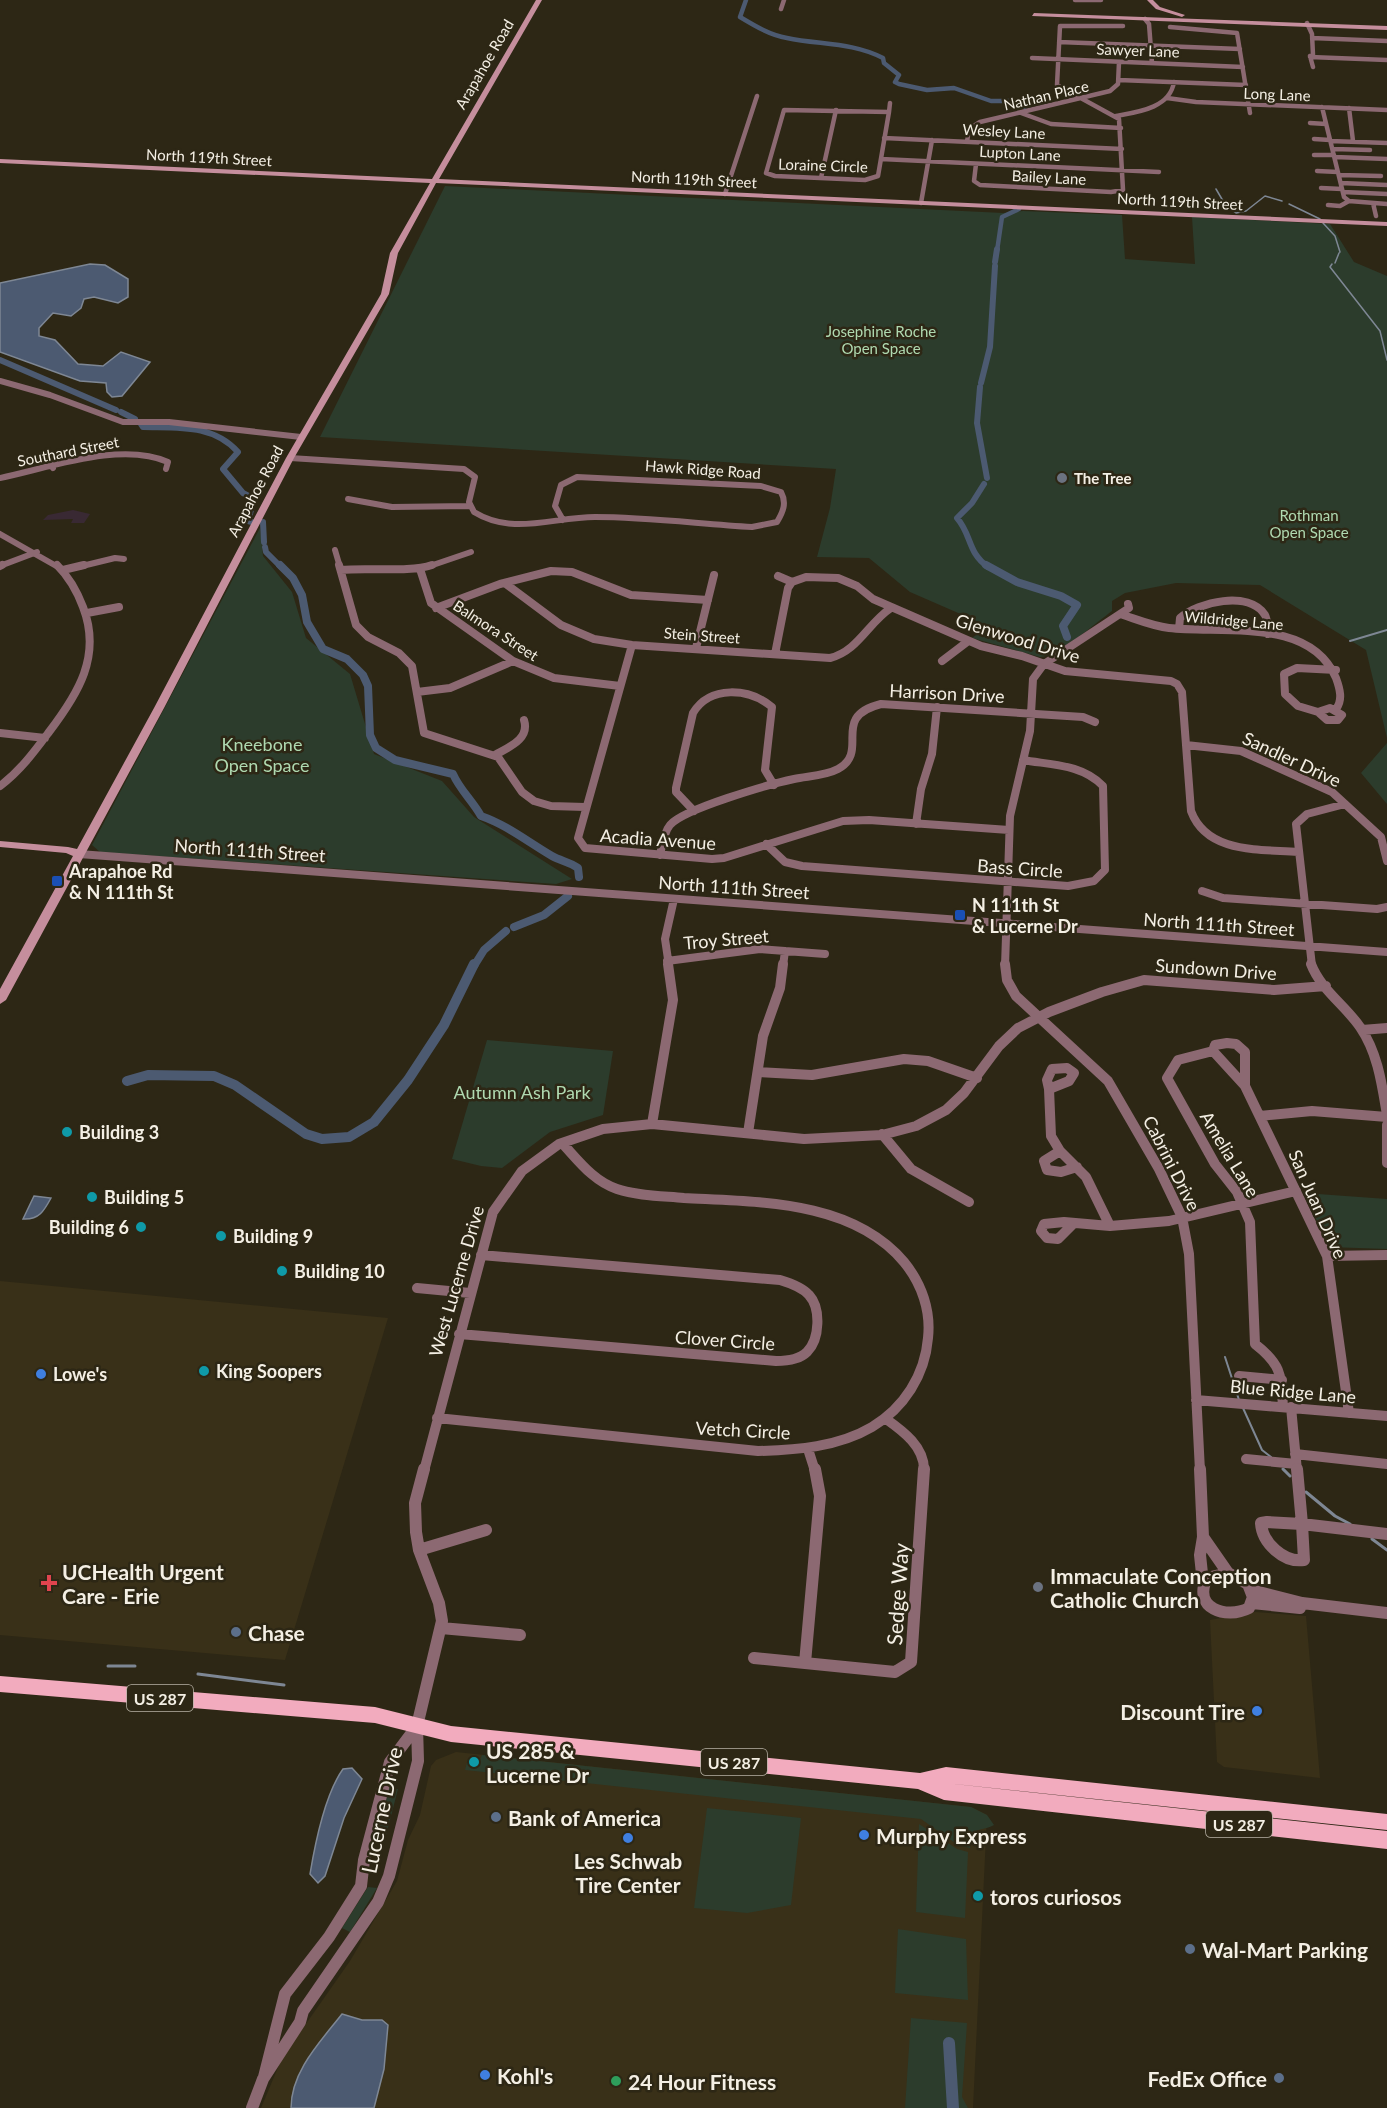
<svg xmlns="http://www.w3.org/2000/svg" width="1387" height="2108" viewBox="0 0 1387 2108" font-family="Lato,sans-serif">
  <style>
    .built { fill: #393018 }
    .industrial { fill: #392933 }
    .green { fill: #2c3c2c }
    .water { fill: #4c5a71; stroke: #7e8794; stroke-width: 1.5 }
    .lines { fill: none; stroke-linecap: round; stroke-linejoin: round }
    .stream-far2 { stroke: #7e8794; stroke-width: 1.5 }
    .stream-far1 { stroke: #7e8794; stroke-width: 2 }
    .stream { stroke: #7e8794; stroke-width: 3 }
    .canal-far4 { stroke: #4c5a71; stroke-width: 4.5 }
    .canal-far3 { stroke: #4c5a71; stroke-width: 6 }
    .canal-far2 { stroke: #4c5a71; stroke-width: 8 }
    .canal-far1 { stroke: #4c5a71; stroke-width: 10 }
    .canal { stroke: #4c5a71; stroke-width: 12 }
    .street-far4 { stroke: #8c6972; stroke-width: 4.5 }
    .street-far3 { stroke: #8c6972; stroke-width: 6 }
    .street-far2 { stroke: #8c6972; stroke-width: 8 }
    .street-far1 { stroke: #8c6972; stroke-width: 10 }
    .street { stroke: #8c6972; stroke-width: 12 }
    .secondary { fill: #c58e9d; fill-rule: evenodd }
    .primary { fill: #f2abbe; fill-rule: evenodd }
    .worship-dot { fill: #6b7280; stroke: #2d2715; stroke-width: 2 }
    .transit-dot { fill: #1a4fb4; stroke: #2d2715; stroke-width: 2 }
    .culture-dot { fill: #0f9aa8; stroke: #2d2715; stroke-width: 2 }
    .shop-dot { fill: #3f7fe0; stroke: #2d2715; stroke-width: 2 }
    .health-dot { fill: #e0444e; stroke: #2d2715; stroke-width: 2 }
    .service-dot { fill: #5c6f8a; stroke: #2d2715; stroke-width: 2 }
    .leisure-dot { fill: #2e9e5b; stroke: #2d2715; stroke-width: 2 }
    .labels { text-anchor: middle; dominant-baseline: central; stroke-width: 5; stroke-linejoin: round; paint-order: stroke }
    .far-street-label { font-size: 15px; fill: #f4efe4; stroke: #2d2715 }
    .far-park-label { font-size: 15px; fill: #afd9b0; stroke: #2d2715 }
    .far-poi-label { font-size: 15px; font-weight: bold; fill: #f4efe4; stroke: #2d2715; text-anchor: start }
    .shield { fill: #2d2715; stroke: #b8b3a6; stroke-width: 1.5 }
    .shield-label { font-size: 16px; font-weight: bold; fill: #f4efe4 }
    .street-label { font-size: 18px; fill: #f4efe4; stroke: #2d2715 }
    .park-label { font-size: 18px; fill: #afd9b0; stroke: #2d2715 }
    .poi-label { font-size: 18px; font-weight: bold; fill: #f4efe4; stroke: #2d2715; text-anchor: start }
    .near-poi-label { font-size: 21px; font-weight: bold; fill: #f4efe4; stroke: #2d2715; text-anchor: start }
    .near-street-label { font-size: 21px; fill: #f4efe4; stroke: #2d2715 }
  </style>
  <rect width="100%" height="100%" fill="#2d2715"/>
  <!-- built -->
  <path class="built" d="M0,1281L388,1318L285,1660L0,1635Z
    M1255,1612L1306,1616L1320,1778L1224,1767L1217,1762L1210,1620Z
    M456,1752L971,1807L987,1815L973,2108H261L282,2058L350,1961L397,1881L408,1840L420,1815L431,1766L436,1760Z"/>
  <!-- industrial -->
  <path class="industrial" d="M73,510L90,514L84,523H71L73,519L43,520L48,515Z"/>
  <!-- green -->
  <path class="green" d="M445,186L1003,213L1023,211L1122,215L1125,259L1195,264L1192,217L1330,224L1354,262L1387,276V738L1366,650L1260,585L1176,583L1125,593L1112,601V611C1097,622 1057,657 1040,657L972,638L988,626L910,592L869,558L817,557L830,508L836,469L320,437Z
    M260,528L263,556L292,592L306,638L350,674L374,754L442,781L474,817L572,879L556,884L100,852L92,845Z
    M1387,743V804L1361,773Z
    M487,1040L613,1051L603,1115L550,1132L502,1168L481,1166L452,1159Z
    M1304,1193L1387,1199V1249L1329,1247Z
    M482,1755L971,1807L987,1815L994,1825C980,1833 971,1824 970,1848L958,1845L921,1819L465,1770L468,1759L469,1764L478,1765Z
    M389,1788L398,1789L384,1843L376,1842Z
    M707,1808L801,1818L791,1905L747,1913L694,1908Z
    M919,1824L957,1849L968,1852L965,1918L916,1912Z
    M368,1887L377,1888L350,1932L342,1928Z
    M898,1929L966,1939L968,2000L895,1993Z
    M911,2018L967,2023L962,2097L968,2108H905Z"/>
  <!-- water -->
  <path class="water" d="M90,264L105,265L128,279V297L118,303L94,297L84,299L81,308L71,316L53,313L39,328V336L55,340L78,364L103,366L121,352L150,362L122,396L112,397L107,392L106,383L80,381L0,352V283Z
    M34,1196L51,1198C44,1211 39,1220 23,1219Z
    M352,1768L362,1779L344,1818L325,1876L318,1883L310,1874C315,1844 325,1794 343,1769Z
    M342,2014L362,2020H382L388,2025L384,2069L374,2108H291C291,2071 321,2041 342,2014Z"/>
  <g class="lines">
    <!-- stream-far2 -->
    <path class="stream-far2" d="M1216,189L1226,206L1236,213L1246,211L1265,196L1282,201
      M1289,204L1320,219
      M1323,223L1335,236L1340,252
      M1335,263L1339,253
      M1332,264L1330,267L1380,331L1387,360"/>
    <!-- stream-far1 -->
    <path class="stream-far1" d="M1350,641L1387,630
      M1225,1357L1239,1400
      M1243,1408L1262,1450L1271,1457
      M1283,1469L1285,1471"/>
    <!-- stream -->
    <path class="stream" d="M1283,1469L1290,1476
      M1306,1492L1335,1516L1350,1524
      M1372,1539L1387,1550
      M108,1666H135
      M198,1674L284,1685"/>
    <!-- canal-far4 -->
    <path class="canal-far4" d="M746,0L740,17C755,26 770,35 787,38C820,45 852,42 883,58L884,63L899,75L895,82L899,84L927,90L954,88L991,101H1013L1025,107
      M997,251L1002,217L1019,209"/>
    <!-- canal-far3 -->
    <path class="canal-far3" d="M995,262L997,249
      M0,360L116,410
      M981,383L990,347L995,266
      M980,387L977,423L987,478
      M121,412L135,419
      M141,424L143,427C178,428 213,424 238,452L223,469L243,493L254,499L248,521L252,522
      M984,484L972,503L957,518C972,535 967,552 988,567
      M263,522L264,542
      M265,547L266,552L281,567"/>
    <!-- canal-far2 -->
    <path class="canal-far2" d="M280,565L293,578L302,595L307,622L323,649L347,659L363,675L368,686L370,735L376,748L395,760L453,774C460,790 472,800 481,816C507,825 528,842 552,856C561,861 570,862 578,868L579,877
      M986,565L1017,582L1061,596L1077,605L1063,626L1067,637
      M514,927L544,915L568,896
      M474,966L484,950L506,931"/>
    <!-- canal-far1 -->
    <path class="canal-far1" d="M127,1081L148,1075L214,1076L235,1085L306,1134L322,1139L349,1137L374,1122L408,1080L444,1025L474,964"/>
    <!-- canal -->
    <path class="canal" d="M949,2043L953,2108"/>
    <!-- street-far4 -->
    <path class="street-far4" d="M1075,0H1101
      M781,9L784,0
      M1145,19L1149,24L1152,63
      M1307,23L1312,34L1313,55L1310,56L1313,67
      M1170,27L1237,33L1250,113
      M1312,38L1387,41
      M1059,42L1240,49
      M1310,57L1387,60
      M1032,58L1243,67
      M1119,80L1246,85
      M1167,98L1196,102L1387,110
      M1322,107L1344,197L1349,201
      M1349,108L1353,141
      M784,110L889,112L878,176L865,180L775,176L766,173Z
      M889,112L890,103
      M1021,113L1051,124L1121,128
      M1116,116C1138,112 1170,108 1174,82
      M1310,123L1326,124
      M884,138L1122,149
      M1314,139L1330,140
      M1330,141L1387,143
      M967,142L969,129L980,122L1110,91L1118,84L1119,62
      M1333,149L1370,150
      M1314,155H1334
      M1335,157L1387,159
      M881,159L1159,172
      M976,164L974,181L980,185L1111,192L1123,190L1119,119L1057,85L1060,26H1123
      M1317,171L1338,172
      M1339,175L1381,176
      M821,178L836,110
      M1341,183L1387,185
      M1321,188L1342,189
      M1343,192L1387,194
      M725,194L757,96
      M1349,201L1387,204
      M921,203L932,140
      M1373,203L1376,216
      M1328,205L1340,206L1349,201"/>
    <!-- street-far3 -->
    <path class="street-far3" d="M0,381L50,395L123,422H169L301,437
      M45,453L53,468
      M290,458L464,469L475,477L469,502L474,512C513,536 553,517 595,517C647,517 700,524 752,527L777,522C783,512 787,503 781,492L761,486L577,477L561,485L555,506L563,520
      M0,478C49,468 121,441 168,462L166,469
      M348,499L392,507L470,506
      M0,534L58,567
      M335,550L340,567
      M0,566L37,552
      M78,567L115,558L124,559
      M427,567L471,552"/>
    <!-- street-far2 -->
    <path class="street-far2" d="M339,565L356,625L368,637L399,653L412,666L424,733L498,757L522,792L534,801L551,806L585,807
      M0,566L2,565
      M420,569L431,603L513,661L554,678L620,686
      M63,570L84,565
      M341,570C368,567 409,573 432,565
      M778,576L792,582
      M506,584L561,625L594,639L632,645L830,658C858,651 868,623 891,608
      M436,608L500,584L551,571L572,572L631,595L708,600
      M87,613L119,607
      M1120,614C1136,619 1152,626 1169,628C1223,634 1310,617 1336,678C1340,689 1343,700 1336,709
      M1179,629L1180,618C1198,602 1249,590 1265,615C1268,620 1267,628 1268,634
      M632,645L578,838L585,848L712,859L724,858L843,821L869,820L1009,830
      M696,648L714,575
      M775,654L788,588L792,582L806,577L838,578L857,586L873,599L981,646L1022,656L1065,671L1171,681L1177,684L1182,692L1191,811C1207,854 1260,849 1298,852
      M942,661L967,642
      M417,692L450,688L513,661
      M1330,708L1342,715L1338,720H1327L1318,712Z
      M1318,712L1298,706L1285,694L1284,674L1297,668L1336,670
      M0,733L45,738
      M1186,745L1241,751L1332,792L1381,837L1387,861
      M495,755C509,747 530,739 524,720
      M0,786C20,771 34,752 49,732C78,694 102,656 83,607C77,591 69,577 57,565
      M694,811L676,792V788L693,713C710,685 749,688 772,707L765,770L774,785
      M916,824L921,789L932,754L937,707
      M766,844L785,862L802,866L1068,886L1094,881L1105,870L1103,786C1082,764 1051,765 1023,760
      M79,854L1387,952
      M660,855C662,846 664,832 670,825C683,809 770,784 794,779C808,776 825,776 838,769C871,751 829,717 881,704L1083,717L1095,722
      M1202,891L1223,898L1377,909L1387,907
      M667,961L760,949L825,954
      M669,966L665,939L674,899
      M783,966L785,951
      M1005,966L1010,816L1030,731L1033,679L1044,664L1129,608L1128,604
      M1312,966L1296,824L1307,814L1345,804"/>
    <!-- street-far1 -->
    <path class="street-far1" d="M1005,964L1007,980L1016,996L1108,1081L1159,1169L1182,1217L1189,1254L1200,1471
      M1311,964C1321,990 1345,1005 1360,1027C1378,1053 1382,1085 1387,1115
      M1362,1030L1387,1028
      M1227,1043L1236,1044L1245,1052V1086L1213,1051L1215,1045Z
      M1213,1051L1178,1060L1167,1078L1215,1164L1237,1192L1250,1222L1255,1344C1282,1365 1281,1375 1283,1407
      M1067,1068L1074,1073L1069,1081L1049,1089L1047,1080L1052,1069Z
      M759,1072L812,1075L904,1059L928,1061L977,1078
      M1245,1086L1327,1256L1349,1413
      M1049,1089L1051,1136L1060,1151L1086,1177L1110,1226
      M1260,1116L1312,1111L1387,1117
      M652,1124L673,1000L668,964
      M1387,1125V1163
      M748,1133L763,1036L780,988L783,964
      M882,1134L911,1169L969,1202
      M1060,1151L1044,1161L1047,1170L1061,1172L1077,1167
      M1074,1223L1058,1239L1047,1238L1041,1231L1044,1224L1064,1222L1110,1226L1169,1221L1296,1191
      M1327,1256L1387,1255
      M417,1288L470,1293
      M459,1334L776,1361C787,1361 799,1360 807,1352C820,1339 821,1308 809,1295C802,1287 790,1283 780,1280L481,1255
      M1239,1376L1282,1380
      M1196,1400L1387,1416
      M1291,1407L1297,1471
      M437,1418L758,1451C797,1450 838,1447 872,1427C904,1408 925,1375 928,1338C931,1311 922,1284 904,1262C852,1200 758,1202 684,1198C662,1196 638,1196 617,1189C593,1181 578,1160 562,1143
      M886,1419C903,1431 925,1447 924,1471
      M808,1449L815,1471
      M1295,1454L1387,1464
      M1246,1459L1296,1464
      M424,1471L493,1212L522,1171L559,1144L603,1129L652,1124L804,1139L882,1135L916,1126L946,1110L964,1093L999,1046L1018,1028L1049,1012L1102,992L1144,980L1274,990L1326,986"/>
    <!-- street -->
    <path class="street" d="M1200,1469L1203,1537L1200,1555L1203,1583
      M1297,1469L1302,1524L1387,1534
      M1267,1522L1302,1524L1304,1560C1284,1563 1262,1543 1261,1523Z
      M1203,1537L1228,1573
      M419,1550L486,1530
      M1228,1573L1248,1584L1253,1597L1249,1608C1226,1620 1192,1608 1207,1578Z
      M1251,1590L1302,1603L1387,1613
      M1252,1603L1300,1608
      M441,1628L520,1635
      M754,1658L895,1672L911,1662L924,1469
      M805,1663L820,1496L815,1469
      M264,2077L285,1994L329,1937L361,1886L364,1860L390,1762L417,1726
      M252,2108L263,2079L300,2022L303,2011L378,1902L389,1876L418,1761L417,1726L442,1621L439,1603L419,1550L416,1532L415,1503L424,1469"/>
    <!-- secondary -->
    <path class="secondary" d="M536,0H542L439,179L1387,222V226L436,183L398,253L389,294L294,458L164,708L6,1000L0,1004V989L73,856L66,853L0,847V841L68,847L77,849L154,708L286,458L381,294L390,253L430,183L0,163V159L432,179Z
      M1147,0H1153L1160,7L1185,15L1182,17L1156,9Z
      M1034,13L1387,26V30L1032,16Z"/>
    <!-- primary -->
    <path class="primary" d="M0,1676L375,1707L451,1726L920,1773L946,1767L1387,1814V1830L945,1783L1387,1831V1849L944,1800L918,1789L451,1742L375,1723L0,1692Z"/>
  </g>
  <!-- markers -->
  <g class="worship-dot">
    <circle cx="1062" cy="478" r="6"/>
    <circle cx="1038" cy="1587" r="6"/>
  </g>
  <g class="transit-dot">
    <rect x="51" y="875" width="12" height="12" rx="3"/>
    <rect x="954" y="909" width="12" height="12" rx="3"/>
  </g>
  <g class="culture-dot">
    <circle cx="67" cy="1132" r="6"/>
    <circle cx="92" cy="1197" r="6"/>
    <circle cx="141" cy="1227" r="6"/>
    <circle cx="221" cy="1236" r="6"/>
    <circle cx="282" cy="1271" r="6"/>
    <circle cx="204" cy="1371" r="6"/>
    <circle cx="474" cy="1762" r="6"/>
    <circle cx="978" cy="1896" r="6"/>
  </g>
  <g class="shop-dot">
    <circle cx="41" cy="1374" r="6"/>
    <circle cx="1257" cy="1711" r="6"/>
    <circle cx="864" cy="1835" r="6"/>
    <circle cx="628" cy="1838" r="6"/>
    <circle cx="485" cy="2075" r="6"/>
  </g>
  <path class="health-dot" d="M46 1574h6v6h6v6h-6v6h-6v-6h-6v-6h6z"/>
  <g class="service-dot">
    <circle cx="236" cy="1632" r="6"/>
    <circle cx="496" cy="1817" r="6"/>
    <circle cx="1190" cy="1949" r="6"/>
    <circle cx="1279" cy="2078" r="6"/>
  </g>
  <circle class="leisure-dot" cx="616" cy="2081" r="6"/>
  <g class="labels">
    <!-- far-street labels -->
    <g class="far-street-label">
      <text transform="translate(1138 50) rotate(2)">Sawyer Lane</text>
      <text transform="translate(484 64) rotate(-60)">Arapahoe Road</text>
      <text transform="translate(1277 94) rotate(2)">Long Lane</text>
      <text transform="translate(1046 95) rotate(-13)">Nathan Place</text>
      <text transform="translate(1004 131) rotate(3)">Wesley Lane</text>
      <text transform="translate(1020 153) rotate(3)">Lupton Lane</text>
      <text transform="translate(209 157) rotate(3)">North 119th Street</text>
      <text transform="translate(823 165) rotate(2)">Loraine Circle</text>
      <text transform="translate(1049 177) rotate(3)">Bailey Lane</text>
      <text transform="translate(694 179) rotate(3)">North 119th Street</text>
      <text transform="translate(1180 201) rotate(3)">North 119th Street</text>
      <text transform="translate(68 451) rotate(-11)">Southard Street</text>
      <text transform="translate(703 469) rotate(4)">Hawk Ridge Road</text>
      <text transform="translate(255 491) rotate(-62)">Arapahoe Road</text>
      <text transform="translate(1234 620) rotate(5)">Wildridge Lane</text>
      <text transform="translate(496 630) rotate(33)">Balmora Street</text>
      <text transform="translate(702 635) rotate(4)">Stein Street</text>
    </g>
    <!-- far-park labels -->
    <g class="far-park-label">
      <text x="881" y="331">Josephine Roche<tspan x="881" dy="17">Open Space</tspan></text>
      <text x="1309" y="515">Rothman<tspan x="1309" dy="17">Open Space</tspan></text>
    </g>
    <!-- far-poi labels -->
    <g class="far-poi-label">
      <text x="1074" y="478">The Tree</text>
    </g>
    <!-- shield labels -->
    <g class="shield">
      <rect x="127" y="1685" width="66" height="26" rx="4.5"/>
      <rect x="701" y="1749" width="66" height="26" rx="4.5"/>
      <rect x="1206" y="1811" width="66" height="26" rx="4.5"/>
    </g>
    <g class="shield-label">
      <text x="160" y="1698">US 287</text>
      <text x="734" y="1762">US 287</text>
      <text x="1239" y="1824">US 287</text>
    </g>
    <!-- street labels -->
    <g class="street-label">
      <text transform="translate(1018 638) rotate(17)">Glenwood Drive</text>
      <text transform="translate(947 693) rotate(3)">Harrison Drive</text>
      <text transform="translate(1292 759) rotate(25)">Sandler Drive</text>
      <text transform="translate(658 839) rotate(4)">Acadia Avenue</text>
      <text transform="translate(250 850) rotate(4)">North 111th Street</text>
      <text transform="translate(1020 868) rotate(4)">Bass Circle</text>
      <text transform="translate(734 887) rotate(4)">North 111th Street</text>
      <text transform="translate(1219 924) rotate(4)">North 111th Street</text>
      <text transform="translate(726 939) rotate(-5)">Troy Street</text>
      <text transform="translate(1216 969) rotate(4)">Sundown Drive</text>
      <text transform="translate(1230 1154) rotate(59)">Amelia Lane</text>
      <text transform="translate(1172 1163) rotate(63)">Cabrini Drive</text>
      <text transform="translate(1318 1204) rotate(66)">San Juan Drive</text>
      <text transform="translate(456 1281) rotate(-74)">West Lucerne Drive</text>
      <text transform="translate(725 1340) rotate(4)">Clover Circle</text>
      <text transform="translate(1293 1391) rotate(5)">Blue Ridge Lane</text>
      <text transform="translate(743 1430) rotate(3)">Vetch Circle</text>
    </g>
    <!-- park labels -->
    <g class="park-label">
      <text x="262" y="744">Kneebone<tspan x="262" dy="21">Open Space</tspan></text>
      <text x="522" y="1092">Autumn Ash Park</text>
    </g>
    <!-- poi labels -->
    <g class="poi-label">
      <text x="69" y="871">Arapahoe Rd<tspan x="69" dy="21">&amp; N 111th St</tspan></text>
      <text x="972" y="905">N 111th St<tspan x="972" dy="21">&amp; Lucerne Dr</tspan></text>
      <text x="79" y="1132">Building 3</text>
      <text x="104" y="1197">Building 5</text>
      <text x="129" y="1227" text-anchor="end">Building 6</text>
      <text x="233" y="1236">Building 9</text>
      <text x="294" y="1271">Building 10</text>
      <text x="216" y="1371">King Soopers</text>
      <text x="53" y="1374">Lowe's</text>
    </g>
    <!-- near-poi labels -->
    <g class="near-poi-label">
      <text x="62" y="1571">UCHealth Urgent<tspan x="62" dy="24">Care - Erie</tspan></text>
      <text x="1050" y="1575">Immaculate Conception<tspan x="1050" dy="24">Catholic Church</tspan></text>
      <text x="248" y="1632">Chase</text>
      <text x="1245" y="1711" text-anchor="end">Discount Tire</text>
      <text x="486" y="1750">US 285 &amp;<tspan x="486" dy="24">Lucerne Dr</tspan></text>
      <text x="508" y="1817">Bank of America</text>
      <text x="876" y="1835">Murphy Express</text>
      <text x="628" y="1860" text-anchor="middle">Les Schwab<tspan x="628" dy="24">Tire Center</tspan></text>
      <text x="990" y="1896">toros curiosos</text>
      <text x="1202" y="1949">Wal-Mart Parking</text>
      <text x="497" y="2075">Kohl's</text>
      <text x="1267" y="2078" text-anchor="end">FedEx Office</text>
      <text x="628" y="2081">24 Hour Fitness</text>
    </g>
    <!-- near-street labels -->
    <g class="near-street-label">
      <text transform="translate(897 1594) rotate(-86)">Sedge Way</text>
      <text transform="translate(381 1810) rotate(-78)">Lucerne Drive</text>
    </g>
  </g>
</svg>
